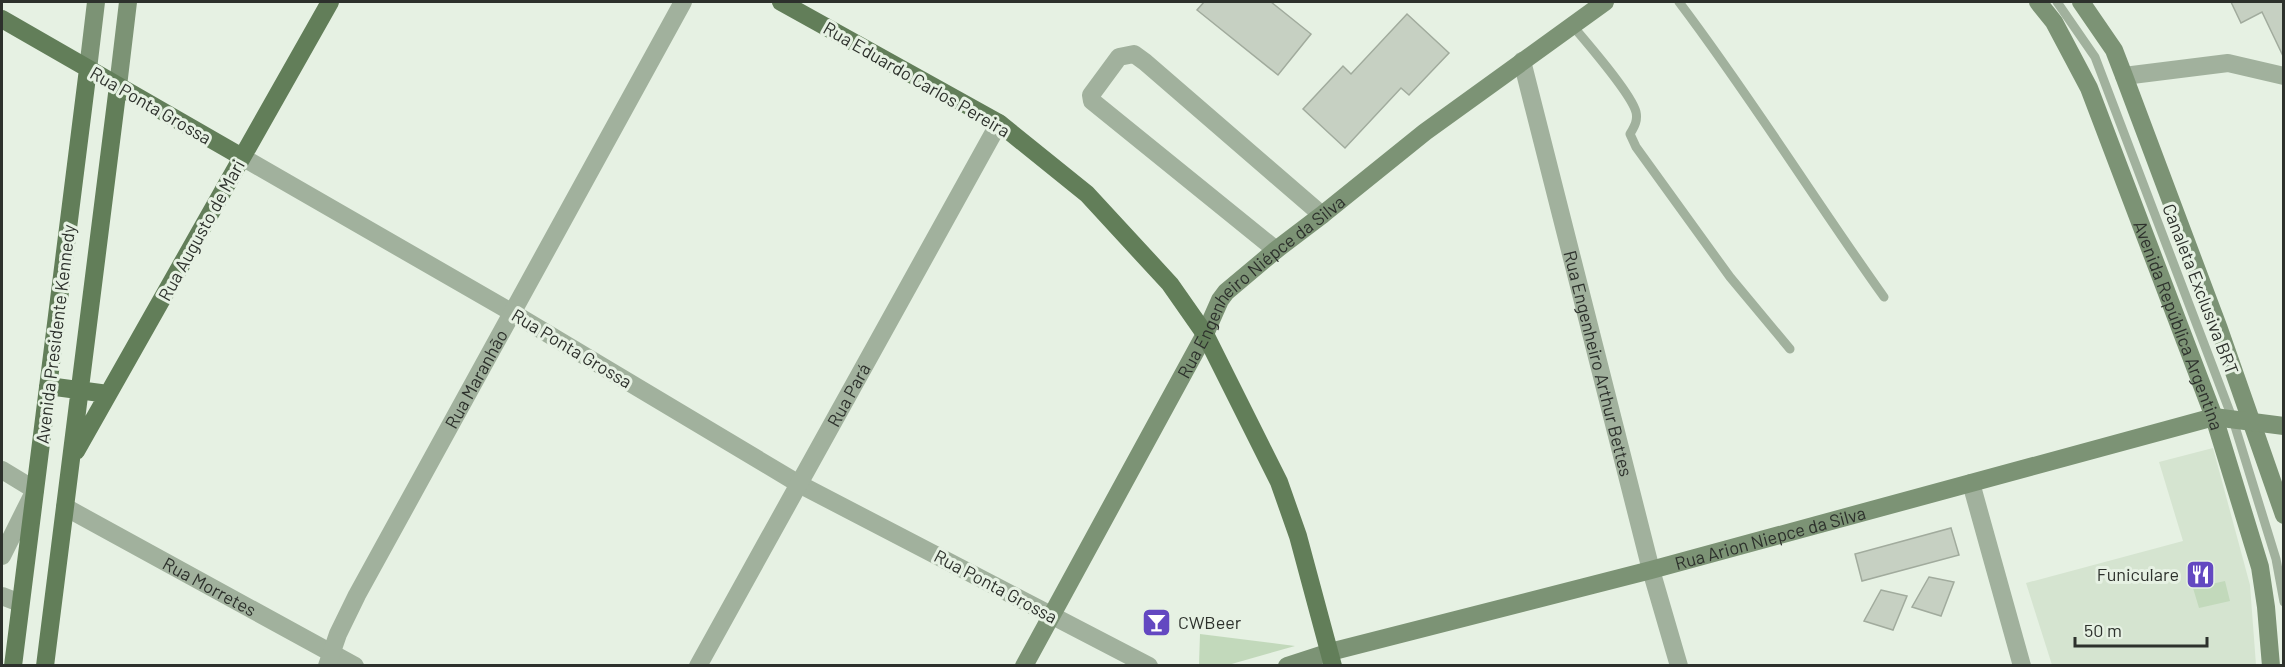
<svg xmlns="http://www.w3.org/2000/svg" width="2285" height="667" viewBox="0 0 2285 667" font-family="Barlow,sans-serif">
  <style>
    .built { fill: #d5e4d0 }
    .green { fill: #c2d9bb }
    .building { fill: #c6d0c2; stroke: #a1ab9d; stroke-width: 1.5 }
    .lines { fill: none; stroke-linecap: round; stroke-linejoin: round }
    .lane { stroke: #a1b19d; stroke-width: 9 }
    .street { stroke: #a1b19d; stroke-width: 18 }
    .secondary { stroke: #7c9375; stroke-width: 18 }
    .primary { stroke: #627e59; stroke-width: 18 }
    .labels { text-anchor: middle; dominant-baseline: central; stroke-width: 6; stroke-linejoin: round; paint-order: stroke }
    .street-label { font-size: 18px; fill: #2d312c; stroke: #e6f1e3 }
    .poi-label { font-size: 18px; fill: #2d312c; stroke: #e6f1e3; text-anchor: end }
  </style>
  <rect width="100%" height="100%" fill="#e6f1e3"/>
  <!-- built -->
  <path class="built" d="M2213,448L2250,585L2256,665H2052L2026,583L2183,541L2159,462Z"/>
  <!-- green -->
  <path class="green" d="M2225,581L2230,601L2199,608L2193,588Z
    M1200,634L1295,646L1228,665H1199Z"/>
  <!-- building -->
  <path class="building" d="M1204,2H1271L1311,34L1278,75L1197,10Z
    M2231,2H2283V56L2262,12L2241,23Z
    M1407,14L1449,53L1409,95L1401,88L1345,148L1303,109L1343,66L1351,74Z
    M1951,528L1959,555L1862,581L1855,554Z
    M1929,577L1954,582L1941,616L1912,607Z
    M1881,590L1907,596L1893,630L1864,621Z"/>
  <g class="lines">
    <!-- lane -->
    <path class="lane" d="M1679,2C1751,97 1814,199 1884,297
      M2057,2L2095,57L2233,420L2276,559L2284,602
      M1572,25C1587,43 1631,93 1636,112C1638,121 1634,127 1630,134L1636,147L1730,277L1790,349"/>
    <!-- street -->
    <g class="street">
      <path id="s1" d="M1522,61L1651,570L1679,666"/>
      <path d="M2124,76L2228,63L2284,76"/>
      <path d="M242,157L513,313L799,484L1149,666"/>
      <path d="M1276,250L1092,101L1091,95L1119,57L1134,54L1145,62L1322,215"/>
      <path d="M2,470L35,490L2,556"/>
      <path d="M1971,483L2022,666"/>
      <path id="s2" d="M65,507L355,666"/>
      <path d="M2,596L20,603"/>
      <path id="s3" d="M327,666L338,634L357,595L683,2"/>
      <path id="s4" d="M698,666L999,123"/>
    </g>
    <!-- secondary -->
    <g class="secondary">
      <path id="s5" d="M2038,2L2054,22L2089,88L2214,417L2260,567L2266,607L2271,666"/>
      <path d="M2081,2L2114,50L2124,76L2219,329L2284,515"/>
      <path d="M88,69L96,2"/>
      <path d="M118,86L128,2"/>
      <path id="s6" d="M1024,666L1205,334L1220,300L1226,292L1276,250L1322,215L1425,132L1605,2"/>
      <path id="s7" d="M1287,666L1330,652L1651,570L2214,417L2284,426"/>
    </g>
    <!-- primary -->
    <path class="primary" d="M781,2L999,123L1087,194L1170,284L1205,334L1279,482L1298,536L1333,666
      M2,19L242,157
      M48,386L108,394
      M76,451L330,2
      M13,666L88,69
      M45,666L118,86"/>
  </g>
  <!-- icons -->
  <defs>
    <symbol id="restaurant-square" viewBox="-11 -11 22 22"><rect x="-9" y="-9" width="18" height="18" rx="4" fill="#6348c1" stroke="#e6f1e3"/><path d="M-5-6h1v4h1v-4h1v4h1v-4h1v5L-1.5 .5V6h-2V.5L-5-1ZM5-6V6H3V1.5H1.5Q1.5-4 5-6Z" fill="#fff"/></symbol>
    <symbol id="bar-square" viewBox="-11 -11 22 22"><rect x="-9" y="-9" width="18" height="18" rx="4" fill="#6348c1" stroke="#e6f1e3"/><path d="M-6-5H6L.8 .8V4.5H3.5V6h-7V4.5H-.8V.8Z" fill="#fff"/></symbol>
  </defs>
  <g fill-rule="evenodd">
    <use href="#restaurant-square" x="2184" y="558" width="33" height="33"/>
    <use href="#bar-square" x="1140" y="606" width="33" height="33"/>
  </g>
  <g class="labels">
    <!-- street labels -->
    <g class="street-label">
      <text transform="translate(917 79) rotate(30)">Rua Eduardo Carlos Pereira</text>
      <text transform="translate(151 105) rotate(30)">Rua Ponta Grossa</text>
      <text transform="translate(201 230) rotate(-61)">Rua Augusto de Mari</text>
      <text stroke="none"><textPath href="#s6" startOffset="452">Rua Engenheiro Niépce da Silva</textPath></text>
      <text transform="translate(2201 289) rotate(69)">Canaleta Exclusiva BRT</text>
      <text stroke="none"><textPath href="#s5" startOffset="354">Avenida República Argentina</textPath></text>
      <text transform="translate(55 334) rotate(-83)">Avenida Presidente Kennedy</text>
      <text transform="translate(572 348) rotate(31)">Rua Ponta Grossa</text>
      <text stroke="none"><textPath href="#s1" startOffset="312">Rua Engenheiro Arthur Bettes</textPath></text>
      <text stroke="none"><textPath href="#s3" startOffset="324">Rua Maranhão</textPath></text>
      <text stroke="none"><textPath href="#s4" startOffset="310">Rua Pará</textPath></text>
      <text stroke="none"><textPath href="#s7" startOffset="500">Rua Arion Niepce da Silva</textPath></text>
      <text stroke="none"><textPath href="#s2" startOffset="165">Rua Morretes</textPath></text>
      <text transform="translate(996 586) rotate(28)">Rua Ponta Grossa</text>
    </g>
    <!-- poi labels -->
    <g class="poi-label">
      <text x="2179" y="574">Funiculare</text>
      <text x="1178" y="622" text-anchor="start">CWBeer</text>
    </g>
  </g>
  <!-- border -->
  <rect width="2285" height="667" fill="none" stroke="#2d312c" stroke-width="6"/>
  <!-- scale -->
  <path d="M2075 637v9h132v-9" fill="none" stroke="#2d312c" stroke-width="3"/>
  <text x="2084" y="637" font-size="18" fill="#2d312c" stroke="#e6f1e3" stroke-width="4.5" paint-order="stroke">50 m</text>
</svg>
